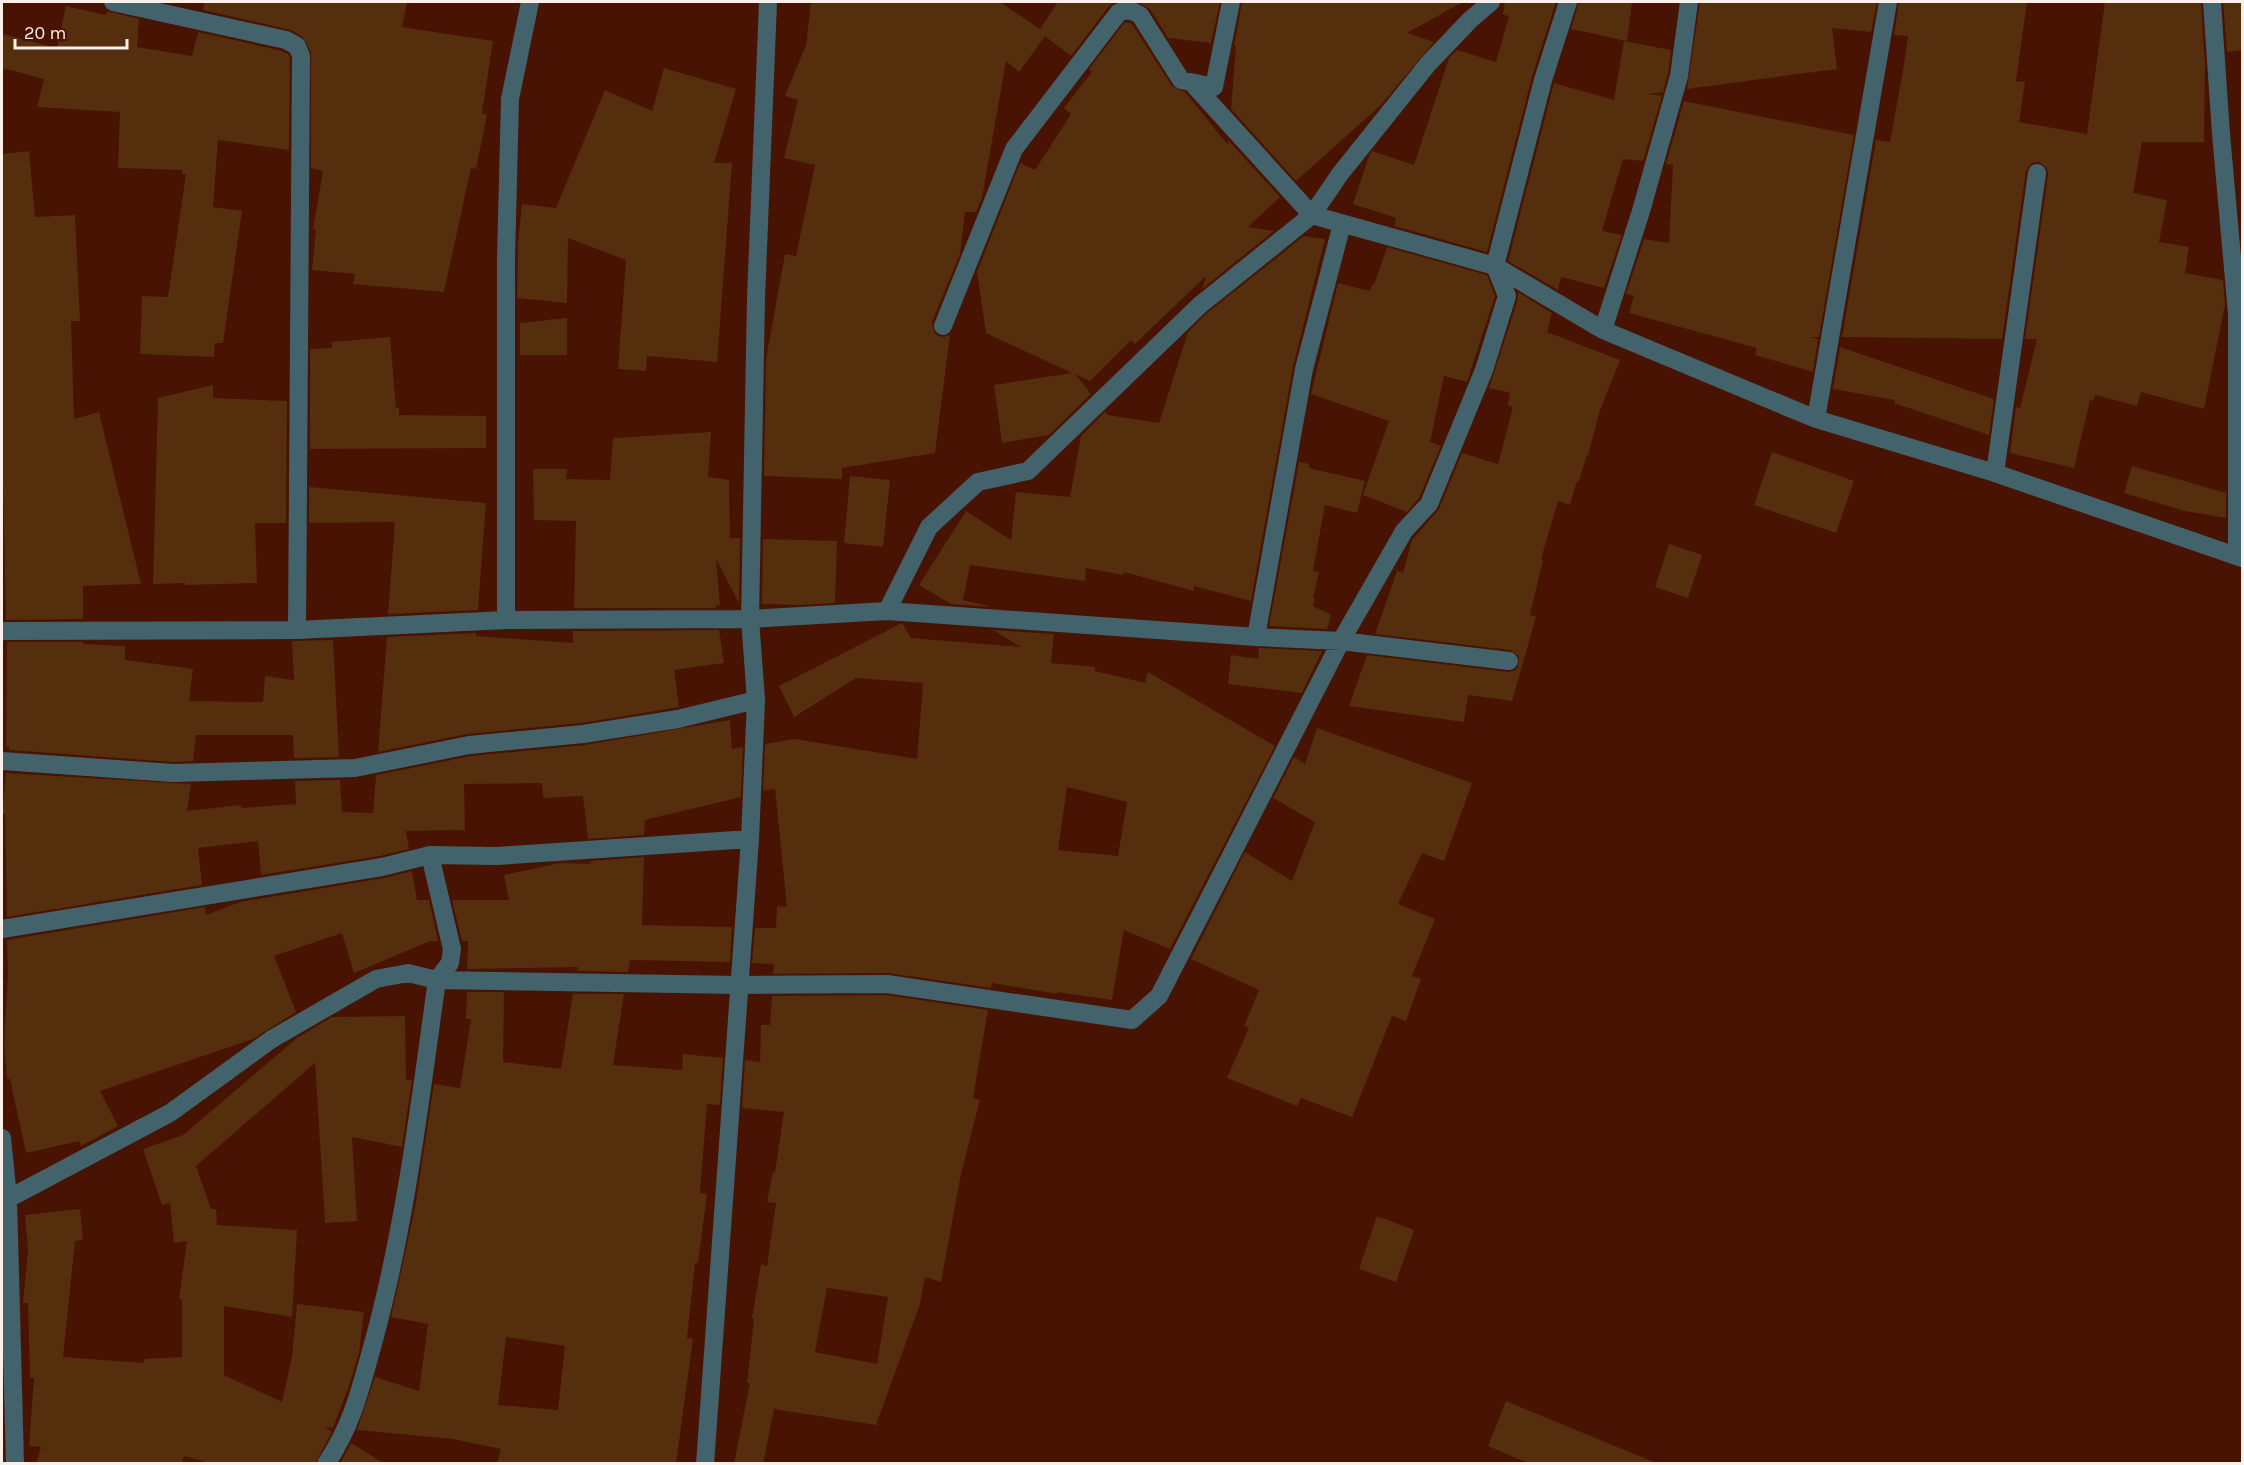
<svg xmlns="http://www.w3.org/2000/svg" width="2244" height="1465" viewBox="0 0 2244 1465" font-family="Karla,sans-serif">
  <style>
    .building { fill: #542e0d; fill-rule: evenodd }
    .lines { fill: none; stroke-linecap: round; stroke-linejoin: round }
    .street { stroke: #43636c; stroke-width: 18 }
  </style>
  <rect width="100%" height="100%" fill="#481302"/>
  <!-- building -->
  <path class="building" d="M205,2H407L402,27L493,41L482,113L487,115L476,169L471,168L444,292L353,284L355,274L312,270L316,230L313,229L323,171L311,168V52L303,37L291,30L203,10Z
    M811,2H1000L1040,29L1058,2H1116L1110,5L1071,56L1045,36L1019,72L1006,61L982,198L976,212H965L960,254L932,322L934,332L938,336L944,337L950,335L935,453L842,468V479L764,476L766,359L785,254L796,256L815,165L784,158L798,100L785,96L806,45Z
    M1138,2H1220L1211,43L1168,38L1150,9Z
    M1242,2H1463L1407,33L1434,42L1380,106L1296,181L1231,109L1236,46H1234Z
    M1505,2H1556L1532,77L1487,252L1394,226L1396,218L1353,204L1369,156L1372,151L1414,165L1449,58L1457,50L1496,62L1509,16L1503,15Z
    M1579,2H1632L1627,41L1571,29Z
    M1700,2H1877L1871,32L1832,28L1837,69L1687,89Z
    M1899,2H2027L2016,81L2025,82L2019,122L2087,134L2105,2H2201L2205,65L2204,142H2142L2133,193L2167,200L2159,242L2189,247L2185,273L2223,280L2225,305L2204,409L2141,392L2137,406L2095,395L2093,401L2090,400L2074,468L2010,453L2016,407L2020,408L2037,339H2025L2048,175L2047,168L2039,162L2032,163L2026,171L2002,339L1842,337L1876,140L1890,142L1903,70L1908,36L1894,35Z
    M2223,2H2242V50L2227,52Z
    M66,6L106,15L107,11L139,19L137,47L192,56L198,32L282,51L288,54L290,58L289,150L218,140L213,207L242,211L223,343H215L214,357L140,354L142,296L168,297L186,174H182V170L118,168L120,112L37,107L44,79L2,68V34L57,48Z
    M1125,22L1132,24L1172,86L1185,92L1228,145V140L1280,197L1248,227L1274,231L1202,289L1206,276L1135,344L1131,340L1090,381L1075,374L1091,394L1049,435L1002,443L994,385L1072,373L986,333L977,272L1020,163L1035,170L1071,114L1064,108L1092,72L1089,69Z
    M1624,41L1671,50L1668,74L1663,92L1648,94L1662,96L1643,161L1623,159L1602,231L1622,235L1604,288L1561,277L1558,290L1508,261L1554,83L1614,100Z
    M664,68L736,89L714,163H732L717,362L647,356L646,371L618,369L626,260L568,238L567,303L517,298L518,243L522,204L556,208L605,90L652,111Z
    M1684,101L1854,135L1819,337H1810L1818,339L1813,372L1755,355L1757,348L1629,313L1634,296L1626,294L1644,239L1669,243L1673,165L1666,164Z
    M29,151L35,217L75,215L80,321H71L74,419L99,412L141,584L83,586V619L6,620L2,429V154Z
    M1304,236L1325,239L1293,367L1251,601L1194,586V591L1124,572L1123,575L1086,568L1085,581L970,565L963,600L993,607L951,604L919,585L966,511L1011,540L1016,492L1070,497L1081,436L1105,412L1108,415L1159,423L1188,332L1207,313Z
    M1387,247L1487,275L1495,296L1467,382L1444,376L1430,442L1441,446L1419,498L1407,512L1363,495L1389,421L1311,394L1338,283L1370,291L1372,285H1374Z
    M1518,292L1552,313L1547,332L1620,360L1599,413L1588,456L1587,455L1579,481H1577L1570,505L1558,501L1541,559L1543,560L1530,615L1536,617L1512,701L1468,695L1464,722L1349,706L1367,655L1508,672L1514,671L1518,667L1519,656L1510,650L1375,634L1397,571L1403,573L1412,540L1439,509L1462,453L1498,464L1513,407L1508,405L1510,393L1489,388L1518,299Z
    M567,318V355H520V323Z
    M390,337L396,408H399V415L486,416V448L310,449V349L332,348V342Z
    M1840,347L1994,399L1989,435L1894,403L1895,400L1833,389Z
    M213,385V398L287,401L286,523H255L257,583L185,585V583L153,584L158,398Z
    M711,432L708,477L729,480L730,538H740L739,603L716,559L720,605H716V608H574L576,521L534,520L533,469H567L566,479L610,480L613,438Z
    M1772,452L1854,481L1836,533L1754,505Z
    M1299,462L1309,464V468L1365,481L1357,513L1325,505L1313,571L1319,572L1313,598L1315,599L1313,606L1331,615L1327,629L1269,626Z
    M2132,466L2226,493V518L2185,511L2124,493Z
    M850,476L890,480L883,547L844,543Z
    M309,487L486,503L478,610L388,614L395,522L309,523Z
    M763,539L837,541L835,603L799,605L762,604Z
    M1669,544L1702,555L1688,598L1655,587Z
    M902,623L911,638L1021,647L993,630L1054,634L1051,663L1095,667V671L1145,683L1148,672L1275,746L1170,949L1124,930L1112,1000L1057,992V994L992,983L991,988L888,973L773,974L774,964L752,963L755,928H776L777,906L787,907L775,789L763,791L765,744L795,739L917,759L923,683L856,678L794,717L779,686ZM1067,787L1127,802L1118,856L1058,850Z
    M719,630L724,663L674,670L679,707L582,723L467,734L378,752L387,637L476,633V636L573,643V631Z
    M333,640L339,757L294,758L293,735H196L193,761L173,762L9,750V747H6L7,642H83V644L125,646V660L193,669L189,701L263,702L265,676L294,680L292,641Z
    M1259,648L1322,651L1302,693L1228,684L1231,655L1258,659Z
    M730,720L732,749L743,747L741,797L645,820L644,835L588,839L583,796L543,798L542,783L464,784L465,830L406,831L409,849L380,856L261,875L258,841L198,848L202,885L7,917L5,814L2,813L6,773L191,784L187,811L241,805V808L296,804L295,781L340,780L342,812L373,813L376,775L471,756L585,745Z
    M1317,728L1472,783L1444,861L1422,853L1398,904L1435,919L1412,976L1421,979L1406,1021L1392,1016L1352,1117L1301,1098L1297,1106L1227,1078L1249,1028L1244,1026L1259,990L1191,959L1245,852L1292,881L1315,822L1273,798L1294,757L1305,764Z
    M644,857L642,925L732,927L730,962L630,960L628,972L577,971L578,967L467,969L468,941H462L452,900H509L504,875L560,863L591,864L590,861Z
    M412,871L417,900H429L438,941H430L354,973L342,933L274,956L296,1012L253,1039L100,1091L118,1126L81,1146L79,1141L26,1153L10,1079H7L4,1041L8,974L7,940L205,907L206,915L240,902L384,878Z
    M467,992H504L503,1062L561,1069L573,994H624L613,1065L682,1070L683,1054L723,1058L720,1105L707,1104L700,1193L707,1194L698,1263H695L687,1338L693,1339L676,1464H497L501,1449L453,1439L357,1430L375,1377L419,1391L428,1324L391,1317L415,1208L434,1084L460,1088L471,1019H466ZM506,1337L565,1346L558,1410L498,1405Z
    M886,995L988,1010L973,1098L980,1100L961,1174L941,1282L925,1277L920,1304L876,1425L774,1409L763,1464H734L750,1383H747L754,1318H752L761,1264L767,1266L776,1203L767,1202L773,1172H775L784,1112L742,1108L745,1060L760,1062L761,1025H770L772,996ZM827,1288L888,1297L877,1364L815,1352Z
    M405,1016L406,1080H412L402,1147L352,1137L357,1221L325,1223L315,1063L196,1166L211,1209H216L217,1225L297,1230L292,1317L224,1306V1375L282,1402L292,1356L297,1304L364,1312L359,1353L349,1386L333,1428L325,1427L332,1432L315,1464H213L184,1456L182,1464H36L41,1447L29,1446L34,1378H30L28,1303H23L28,1250L25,1215L80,1209L83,1240L75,1241L63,1357L144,1363V1359L182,1357V1299H179L187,1241L174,1243L170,1203L162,1205L143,1149L183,1135L297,1038L332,1017Z
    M1377,1216L1414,1230L1396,1282L1359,1269Z
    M1506,1401L1656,1463V1464H1530L1488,1446Z
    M351,1443L385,1464H340Z"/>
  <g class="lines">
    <!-- street -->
    <path class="street" d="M113,2L286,40L297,46L301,56L297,630
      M2212,2L2221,134L2237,313V556
      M1192,83L1312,215L1495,266L1603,330L1816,419L1995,473L2242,558
      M943,326L1014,149L1119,12L1130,10L1140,15L1181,80L1214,87L1231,2
      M1603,330L1641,211L1679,76L1689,2
      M1816,419L1888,2
      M1995,473L2037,173
      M887,611L929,527L978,482L1028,471L1200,305L1312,215L1340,174L1428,64L1470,20L1491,2
      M506,620V259L510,99L530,2
      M2,631L297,630L506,620L750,619L887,611L1256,637L1341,641L1509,661
      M1256,637L1304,369L1342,224
      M2,761L173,773L355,768L469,745L583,734L678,719L756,700
      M2,929L382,867L430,855L497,856L750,839
      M2,1138L8,1198L15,1464
      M2,1202L170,1113L272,1039L376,979L408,973L437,980L739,985L887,984L1132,1020L1159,996L1341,641L1404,531L1429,504L1484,370L1507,296L1495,266L1543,80L1568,2
      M326,1464C353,1424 361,1386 374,1340C406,1222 420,1101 437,980L450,963L452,949L430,855
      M705,1464L750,839L756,700L750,619L756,298L768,2"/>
  </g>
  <!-- border -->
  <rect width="2244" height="1465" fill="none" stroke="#fdefea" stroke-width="6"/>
  <!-- scale -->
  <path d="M15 39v9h112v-9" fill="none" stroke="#fdefea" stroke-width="3"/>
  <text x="24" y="39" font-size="18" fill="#fdefea" stroke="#481302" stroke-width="4.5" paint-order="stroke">20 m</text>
</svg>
